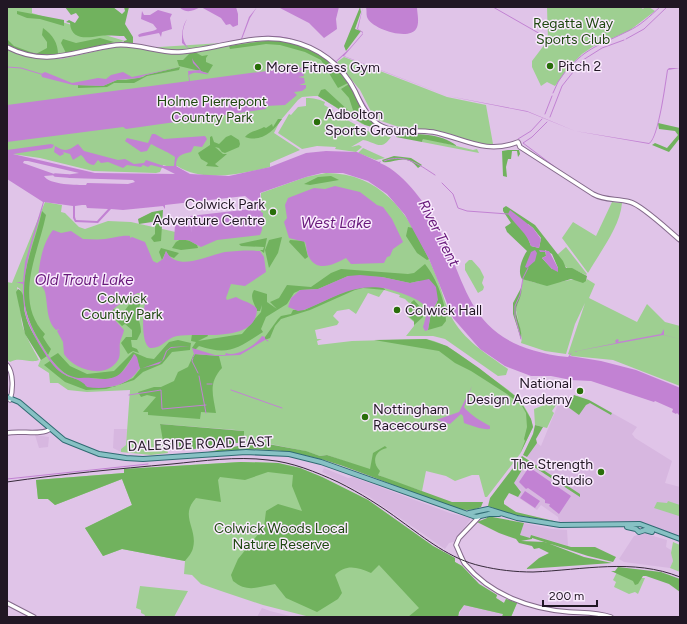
<svg xmlns="http://www.w3.org/2000/svg" width="687" height="624" viewBox="0 0 687 624" font-family="Figtree,sans-serif">
  <style>
    .built { fill: #d7b7e0 }
    .green { fill: #9ecf91 }
    .forest { fill: #71b25e; fill-rule: evenodd }
    .water { fill: #c282d3; fill-rule: evenodd }
    .lines { fill: none; stroke-linecap: round; stroke-linejoin: round }
    .stream { stroke: #c282d3; stroke-width: 1 }
    .river { stroke: #c282d3; stroke-width: 3.5 }
    .secondary-casing { stroke: #846a8b; stroke-width: 5.5 }
    .primary-casing { stroke: #2f6b72; stroke-width: 6 }
    .secondary { stroke: #fff; stroke-width: 3.5 }
    .primary { stroke: #87c1c4; stroke-width: 4 }
    .rail { stroke: #372b3b; stroke-width: 1 }
    .poi-dot { fill: #296e0a; stroke: #f9eafd; stroke-width: 1.5 }
    .labels { text-anchor: middle; dominant-baseline: central; stroke-width: 3; stroke-linejoin: round; paint-order: stroke }
    .park-label { font-size: 14px; fill: #1e480f; stroke: #f9eafd }
    .poi-label { font-size: 14px; fill: #211724; stroke: #f9eafd; text-anchor: start }
    .street-label { font-size: 14px; fill: #211724; stroke: #f9eafd }
    .water-label { font-size: 15px; font-style: italic; fill: #67177a; stroke: #f9eafd }
  </style>
  <rect width="100%" height="100%" fill="#e0c4e8"/>
  <!-- built -->
  <path class="built" d="M570,396L589,400L637,427L632,434L635,438L672,461L665,483L680,487V538L645,525L559,522L558,517L541,505L537,510L516,496L521,490L512,484L530,460L542,467L527,457L537,443L541,446L559,402L563,398Z
    M114,429H127L126,445L121,449V452L113,448Z
    M35,435L49,437L48,447L39,448Z
    M324,468L348,478L353,477L450,513L470,518V520L454,542L449,543L445,549L368,496L322,472Z
    M524,523L552,529L567,530L568,546L532,535L530,539L520,535Z
    M643,533L667,540L666,547L671,550L673,561L670,568L624,562L619,559L634,536Z
    M464,604L478,607L503,614L502,617H458Z
    M262,608L270,611L294,617H257Z"/>
  <!-- green -->
  <path class="green" d="M7,7H32V13L125,41L64,55H35L7,44Z
    M547,7H640L643,9L645,7H649L655,11L629,31L594,46L582,54L569,67L555,86L547,82L541,86L532,67V61L548,40Z
    M281,39L306,46L337,68L347,80L375,125L373,127L362,124L318,96H314L302,97L298,100L280,121L274,133L300,150L270,163V167C241,174 204,183 177,166L174,168L163,165L160,172L156,173L93,171L40,158L12,154L7,149V49L33,58L61,59L120,46L144,48Z
    M344,57L447,97L486,105L493,144L484,145L466,141L439,132L402,128L375,119L360,90L337,62Z
    M306,98C314,98 318,99 325,102L324,105L333,110V112L367,131L391,137C381,152 376,142 363,140L351,147L359,145L362,147L356,152L335,149L336,147L317,146L302,149L278,133L289,114L291,115L298,107L306,106Z
    M423,139H428L473,150L477,149L479,153L422,142Z
    M363,148L385,158L376,160L358,153Z
    M326,173C387,173 414,222 435,273C441,286 444,302 451,316C463,340 487,354 508,369L506,375L498,376L445,339L433,336H406L414,326V322L407,316L412,302L409,303L405,299L399,297L400,295L384,290L379,297L368,293L356,314L349,309L337,311L333,316L339,322L337,325L315,330L317,339H322L317,341L318,345L352,341L426,339C448,343 465,359 482,371C492,379 503,385 512,393C522,402 531,414 533,427L520,454L487,497H485L479,475H472L455,481L446,476L426,471L422,491L391,481L364,468L327,455L320,456L305,451L270,444L244,445V431L236,430L160,424L168,453L151,455L121,452V449L126,445L130,390L87,392L68,390L58,383H50L49,373L38,366L41,359L20,289L17,287L20,310L22,315C18,325 34,350 39,360C30,364 20,356 10,362L7,360V282L12,283L45,202L62,205L61,212L65,213L79,227L85,229L108,221L131,222L198,237L260,230L261,193L306,177Z
    M612,202L622,203C620,227 600,252 588,273L562,238L573,222L596,236Z
    M566,247L587,274L586,275L575,270L567,268C563,264 561,260 557,255Z
    M469,260H472L480,269L484,277L482,283L484,287L483,290L478,293L465,270V264Z
    M523,278C538,287 553,283 570,280C574,279 581,281 586,281L587,279L595,284L589,298L637,322L647,304L665,322L680,326V386L613,360L572,356L568,354L585,303L575,324L566,354L545,351L521,343L522,338L516,310L518,301L520,298Z
    M561,398L552,411L554,413L547,428L535,425L534,409Z
    M241,462L278,463L300,468L322,477L368,500L433,546L455,558V562L462,566L479,584L497,595L496,598L504,603L506,599L517,603L511,617H502L503,614L464,605L459,612L458,617H310L263,605L221,591L201,584L192,575L184,574L185,561L122,549L103,556L85,528L132,505L122,479L55,505L48,499H38L36,480L124,473V469Z
    M668,501L680,505L679,516L654,508L657,502L667,503Z
    M673,542L680,545V572L670,568L673,561L671,553Z
    M617,572L639,578H645L638,594L635,592L629,594L614,587L616,582L613,580Z
    M140,586L188,591L174,617H144L145,615L141,613V610L136,608Z"/>
  <!-- forest -->
  <path class="forest" d="M65,7H113L122,14L125,11L124,7H129L125,24L133,37V45L123,44L124,41L127,40L124,36C116,36 107,35 99,36C86,38 71,40 70,23L66,22L69,20L75,23L79,17L76,13L71,15Z
    M360,7L361,12L355,29L361,31L346,51L344,46Z
    M17,11L64,20V26L40,19L27,18L17,14Z
    M43,28C53,35 58,43 58,55L31,54L7,46V39L14,46L36,54L47,48V42L42,35Z
    M100,38L114,42L66,53L61,43L63,39L76,43Z
    M273,40C307,44 328,55 348,83L338,88L321,60L305,52L280,45L266,44L230,49L229,46Z
    M195,52L202,56L208,55L206,58V62L213,65L208,73L179,66L177,60H183L190,53Z
    M180,67L179,70L147,76L134,83H114L107,87L78,88V85L103,86L117,80H126L143,77L146,75Z
    M349,84L374,125L372,127L365,125L318,96L321,90L325,89L350,112L354,113L349,98L341,89Z
    M278,119H282C274,131 261,143 245,137C249,131 258,131 264,127L266,128L272,124L273,127Z
    M658,123L680,128V138L669,152L652,145L655,143L667,148L678,135L675,131L659,129Z
    M397,133C418,135 439,132 457,146L423,139L422,142L396,137Z
    M231,135L239,140L240,144L239,147L225,153L222,152L219,148L215,147L223,154H227L215,164L219,167L206,166L208,163L201,159L198,153L210,145V137L212,136L214,142L219,144L226,137Z
    M508,150H519L520,154L518,157L517,151H512L511,159H508L506,167L507,177L503,176L502,151Z
    M394,156L411,158L422,165L418,168C405,152 395,164 383,162L382,160Z
    M331,176L339,180L310,185L304,184L318,177Z
    M506,206L535,225L563,261L566,268H572L587,276L586,281L583,283L571,279L547,286L522,279C517,271 522,258 527,251L507,232L505,227L511,223L503,211V208ZM528,224L533,228L541,238L539,248L531,246L526,233ZM545,250L552,254L558,268L552,269L542,258L546,256Z
    M163,210L161,241L154,242L151,238L155,234V227L152,222L139,224L138,219L152,212Z
    M42,211L46,215C38,254 13,300 45,334L43,337C46,342 48,345 51,349L48,355C40,342 31,328 27,314C16,279 35,244 42,211Z
    M408,227L413,228L429,259L427,260L417,253L406,236Z
    M282,237L278,253L269,268L265,250L269,240Z
    M267,238L264,253L260,250H263L264,247L241,246L239,244Z
    M181,239L190,241L197,245L198,248L181,250L172,248L176,242Z
    M290,240L304,241L308,257L305,259L289,242Z
    M161,248L179,253L174,258L169,256L166,251L162,260L159,252Z
    M425,264C437,279 446,303 446,321L442,326L428,330L431,313L437,303L433,284L419,281L410,283L382,277L348,276L325,286L318,289L300,290L294,293L287,304L266,317L261,329L263,332C238,348 229,356 199,346L195,350L192,348L196,342L191,341L192,334H207L208,336L198,341L242,334L261,312L262,305L260,311H257C255,304 249,298 254,290L267,294V302L277,309L270,302L279,298L287,285L311,287L331,273L341,269L408,274L414,273Z
    M370,286L382,287L386,290L363,288L355,290L310,310L281,319L275,326L270,338L265,340V337L278,319L281,316L291,314L293,310H304L348,290Z
    M521,288C523,297 516,302 516,312C517,320 523,332 521,339L513,314V303Z
    M18,289C26,293 23,305 25,313C28,328 39,343 47,356L41,360L25,334L16,292Z
    M133,299H138L141,303C134,317 141,320 141,332L137,340H131L132,347L137,349L139,353L133,351L128,354L121,343L126,337H132V330L125,324L122,326L113,317L112,311L113,309L123,313Z
    M414,300L421,308L423,317L414,325V321L407,315L409,312L407,306Z
    M426,339L447,346L479,368L519,399L531,419L533,427L520,454L525,441L524,439L527,427L526,413L522,406L507,394L471,371L455,363L439,351L374,340Z
    M178,340L191,343L190,350L172,352L162,364L143,372L134,380L106,389L86,390L65,382L44,365L50,361C55,367 60,372 67,376C74,379 83,379 86,386L114,387L133,378L140,369L135,354L119,376C109,381 98,378 87,378C85,378 84,379 81,379C68,379 58,368 50,358L58,353L70,366L87,374L114,371L133,352L147,358L154,359L169,342Z
    M194,354L219,356L222,368C208,383 213,395 216,413L201,412L200,419L148,415V412H143L156,397L147,395L141,397L138,392L154,387H161L174,381L178,372L188,367Z
    M574,395L589,400L612,413L611,415L590,403L586,405L579,415L568,407Z
    M160,424L244,431V442L187,450L167,449L163,441Z
    M535,425L543,427L536,439L537,443L527,457L523,455L533,434Z
    M248,444H268L306,451L320,456L327,455L370,469L373,453L385,446L387,448C375,450 371,462 380,471L378,475L452,502H483L481,507C462,516 437,502 420,495C378,480 338,461 294,453C264,447 234,450 203,453Z
    M522,456L580,494V497L528,463L525,465L514,483L521,492L518,497L509,493L504,501V504L516,512L558,522L509,514L488,506L490,498Z
    M241,462L278,463L300,468L322,477L368,500L433,546L455,558V562L462,566L479,584L497,595L496,598L504,603L506,599L517,603L511,617H502L503,614L464,605L459,612L458,617H408L419,608L379,565L371,573C357,567 346,564 335,575L342,593L338,599L317,612L286,598L275,584C257,587 248,593 233,581L231,575L238,559L264,527L266,511L278,504L302,511L292,486L293,475L268,472L245,480L220,477L218,480L221,502L196,498C179,516 198,528 193,548C192,553 188,557 185,561L122,549L103,556L85,528L132,505L122,479L55,505L48,499H38L36,480L124,473V469Z
    M487,516L524,523L520,535L530,538L531,535L571,547H595L616,557L613,562L588,556L532,538V539L521,541L545,542L584,557L612,563L526,569L539,558L549,553L539,548L534,549L532,546L519,543L516,539L499,533L477,522L487,518Z
    M618,567L661,572L680,579V592L669,584L646,576H643L638,584L635,585L633,581L611,571H615Z"/>
  <!-- water -->
  <path class="water" d="M179,7H236L238,14V25L233,27L230,24L226,25L221,18L201,7C192,11 187,14 179,7Z
    M257,7L250,18L242,39C249,38 257,37 264,36C292,34 314,47 336,61L350,48L363,33L357,29L363,7L358,29L363,32V34L344,56L448,96L527,111L575,131L649,143C658,138 665,82 667,70L669,68H680L668,70C666,83 659,139 649,144L575,131L528,112L448,96L343,56L336,62C294,25 239,39 189,49L182,43C182,34 182,26 187,19C182,29 180,39 189,49L241,39L249,17Z
    M278,7H339L336,19L337,29L324,38L309,23Z
    M366,7H417C417,13 420,23 416,29C409,41 371,29 367,17C366,14 367,10 366,7Z
    M158,10L172,14L170,18L172,29L162,32L161,37L159,33L139,37L138,35C144,31 151,33 157,29L153,24L141,19L142,11L144,15H150Z
    M192,58C194,63 199,66 201,71L209,74C203,75 196,70 189,75L190,81L297,67L303,68V70L297,72H303L304,76L298,77L304,78L305,83L299,85H306V88L302,91L294,92L297,95L285,105L266,106V109L126,129L123,127L7,142V105L189,81L188,71L200,70L193,63Z
    M180,67L146,75L139,78L117,80L103,86L73,85L42,77L41,74L45,72L72,83L98,78L106,79L111,75L123,72L132,77Z
    M152,134H155L164,139L205,136L207,139L202,147L194,146L191,152C182,154 176,155 176,166L190,174L229,176L270,167L306,153L326,151L357,152L379,162L381,161L380,163C393,168 406,181 415,192C475,266 448,344 568,357L572,352L616,343L615,341L617,339L619,340L618,342L661,334L664,329V335L680,339L663,335L572,352L570,356L601,361L636,370L678,387L680,388V416L677,413L676,414L672,412L673,409L655,401L654,402L591,381L571,380L551,376H531L505,366L480,349L453,318L429,259L405,215L387,194L368,181L343,173H322L306,177L260,193L261,212L263,213L262,230L260,235L217,240L201,247L188,240H174L175,225H179L189,216L192,232L190,216L251,209L255,207L254,203L245,196L165,205V209L163,206L123,210L111,209L98,223L75,222L73,218V206L44,202C36,236 18,274 26,310C29,327 52,368 68,375C80,380 82,377 91,378C116,382 123,375 134,354L137,357L140,369L162,361L166,351L171,347L190,346L171,348L167,351L164,359L159,364L139,369C129,386 106,390 87,387C81,378 67,378 59,371C48,362 27,326 25,312C23,303 23,293 23,284L16,282H23L25,262L43,202L7,179V150L51,144L54,145L52,148L13,154L95,173L175,174L163,168L151,165L148,167L143,165L141,167L127,165L123,168L108,162L101,163L98,160L94,165C85,164 86,159 81,155L73,160L70,154L63,152L64,154L60,156L54,152L55,146C65,152 68,151 78,144L84,151L99,155L118,160L125,159L134,164L144,163L146,160L164,166H174L175,157C172,154 156,147 151,144L147,151L141,152L125,141L127,138L148,143ZM28,161L79,173L65,175L69,178L133,180L135,182L128,184L87,183L86,185C78,185 49,185 44,176L57,175L23,163L24,161ZM82,205H86L87,208L108,209L97,221L76,220L75,217V206Z
    M335,186L360,192L377,205L383,207L392,219L403,242L393,249L390,256L387,257L384,263L351,264L346,258C335,264 317,273 309,257C306,252 307,247 305,242L289,238L284,222L287,218L285,205L288,198L314,188L325,189Z
    M510,210L533,228L541,239L539,248L531,246C527,233 516,226 508,214Z
    M53,230L61,233L71,231L83,239C90,239 97,240 105,239C115,238 121,235 130,236V238L132,237L145,242L153,261L157,263L163,259L166,251C177,273 208,255 225,252C236,251 249,250 260,251L264,257L266,272L245,286L231,284L226,298L227,300L236,297C242,301 253,303 257,309C256,344 199,332 177,336C166,338 162,349 150,348C140,343 143,309 146,299L143,294L138,293C134,294 113,308 112,311L113,318L124,330C123,335 121,338 120,342C119,348 121,355 118,360C106,380 74,370 64,354L63,342L57,331L59,329L56,330C46,320 48,305 45,292C44,288 40,285 38,281C39,264 42,244 53,230Z
    M535,250L537,253L535,261L527,268L525,267L531,252Z
    M539,250L549,251L558,268V272L552,269L542,258L546,256V253L545,252H540Z
    M360,275L382,277L410,283L429,279L436,287L438,300L431,313L428,330L425,331L423,327L426,316L423,304C417,299 409,296 401,293C362,278 340,295 304,310L298,311L288,307L291,298L300,290L318,289L348,276Z
    M262,336L265,337V340L240,355L219,356L194,354L192,348L215,355H225L226,353C236,358 257,344 262,336Z
    M472,386L464,407C469,414 482,422 490,426V429C483,430 472,426 464,423L463,416L461,414L450,424L436,420L459,412Z
    M529,467L571,496L559,514L549,506L550,504L545,503V500L528,488L526,489L519,482Z
    M525,491L540,501L535,508L520,498Z"/>
  <g class="lines">
    <!-- stream -->
    <path class="stream" d="M493,7L542,35
      M626,39L644,29L667,7
      M583,60L602,48L624,40
      M336,62L342,69
      M7,67L21,68L41,74
      M567,70C588,46 601,45 628,31C640,26 650,16 660,7
      M345,72L351,81
      M358,93L371,115L383,125
      M553,93L558,82L565,72
      M545,114L552,96
      M550,117L562,86L581,62
      M547,122L532,137L523,143L555,167
      M393,128L401,129
      M403,129H414
      M518,139L531,131L542,119
      M384,161C404,153 418,164 435,175
      M442,183L453,194L458,208L467,211L508,214
      M265,339L268,341
      M521,339L515,316V306L520,295L523,278L528,268
      M193,357L195,354
      M193,358L192,361L198,373
      M199,376L206,413
      M207,384H212
      M231,390L282,408
      M129,395L161,390L162,409L206,405
      M7,479L148,464"/>
    <!-- river -->
    <path class="river" d="M55,175L68,176"/>
    <defs>
      <path id="secondary" d="M7,47C48,68 75,50 116,45C138,43 158,53 179,52C216,50 254,32 290,41C318,47 342,65 355,91C360,102 365,113 374,121C390,135 413,129 433,132C464,138 485,155 518,142L520,147L593,194C605,201 617,198 630,202C642,205 669,231 680,240
        M7,365C14,373 13,391 10,400
        M7,433C20,430 42,436 50,429
        M479,517L459,538L456,545C459,551 462,560 465,564C491,595 530,609 569,612C584,613 596,612 611,617
        M7,603L34,617"/>
      <path id="primary" d="M7,397L19,402L64,440L99,454L126,458L143,459L246,452L289,454L321,462L476,517L489,514H499
        M469,513L488,509L517,518L560,525L640,524L680,539
        M627,527L636,529L639,532L645,530L652,532"/>
    </defs>
    <!-- secondary casing -->
    <use href="#secondary" class="secondary-casing"/>
    <!-- primary casing -->
    <use href="#primary" class="primary-casing"/>
    <!-- secondary -->
    <use href="#secondary" class="secondary"/>
    <!-- primary -->
    <use href="#primary" class="primary"/>
    <!-- rail -->
    <path class="rail" d="M7,482C62,474 117,469 172,464C203,461 236,456 268,460C292,462 316,472 338,482C360,493 381,506 401,521C426,539 450,559 481,566C498,570 515,572 533,572C583,570 633,558 680,577"/>
  </g>
  <!-- markers -->
  <g class="poi-dot">
    <circle cx="550" cy="66" r="4"/>
    <circle cx="258" cy="67" r="4"/>
    <circle cx="317" cy="122" r="4"/>
    <circle cx="273" cy="212" r="4"/>
    <circle cx="397" cy="310" r="4"/>
    <circle cx="580" cy="391" r="4"/>
    <circle cx="365" cy="417" r="4"/>
    <circle cx="601" cy="472" r="4"/>
  </g>
  <g class="labels">
    <!-- park labels -->
    <g class="park-label">
      <text x="573" y="23">Regatta Way<tspan x="573" dy="16">Sports Club</tspan></text>
      <text x="212" y="101">Holme Pierrepont<tspan x="212" dy="16">Country Park</tspan></text>
      <text x="122" y="298">Colwick<tspan x="122" dy="16">Country Park</tspan></text>
      <text x="281" y="528">Colwick Woods Local<tspan x="281" dy="16">Nature Reserve</tspan></text>
    </g>
    <!-- poi labels -->
    <g class="poi-label">
      <text x="558" y="66">Pitch 2</text>
      <text x="266" y="67">More Fitness Gym</text>
      <text x="325" y="114">Adbolton<tspan x="325" dy="16">Sports Ground</tspan></text>
      <text x="265" y="204" text-anchor="end">Colwick Park<tspan x="265" dy="16">Adventure Centre</tspan></text>
      <text x="405" y="310">Colwick Hall</text>
      <text x="572" y="383" text-anchor="end">National<tspan x="572" dy="16">Design Academy</tspan></text>
      <text x="373" y="409">Nottingham<tspan x="373" dy="16">Racecourse</tspan></text>
      <text x="593" y="464" text-anchor="end">The Strength<tspan x="593" dy="16">Studio</tspan></text>
    </g>
    <!-- street labels -->
    <g class="street-label">
      <text transform="translate(200 444) rotate(-2)">DALESIDE ROAD EAST</text>
    </g>
    <!-- water labels -->
    <g class="water-label">
      <text x="336" y="223">West Lake</text>
      <text transform="translate(439 233) rotate(63)">River Trent</text>
      <text x="84" y="280">Old Trout Lake</text>
    </g>
  </g>
  <!-- border -->
  <rect width="687" height="624" fill="none" stroke="#211724" stroke-width="16"/>
  <!-- scale -->
  <path d="M543 600v6h54v-6" fill="none" stroke="#211724" stroke-width="2"/>
  <text x="549" y="600" font-size="12" fill="#211724" stroke="#f9eafd" stroke-width="3" paint-order="stroke">200 m</text>
</svg>
